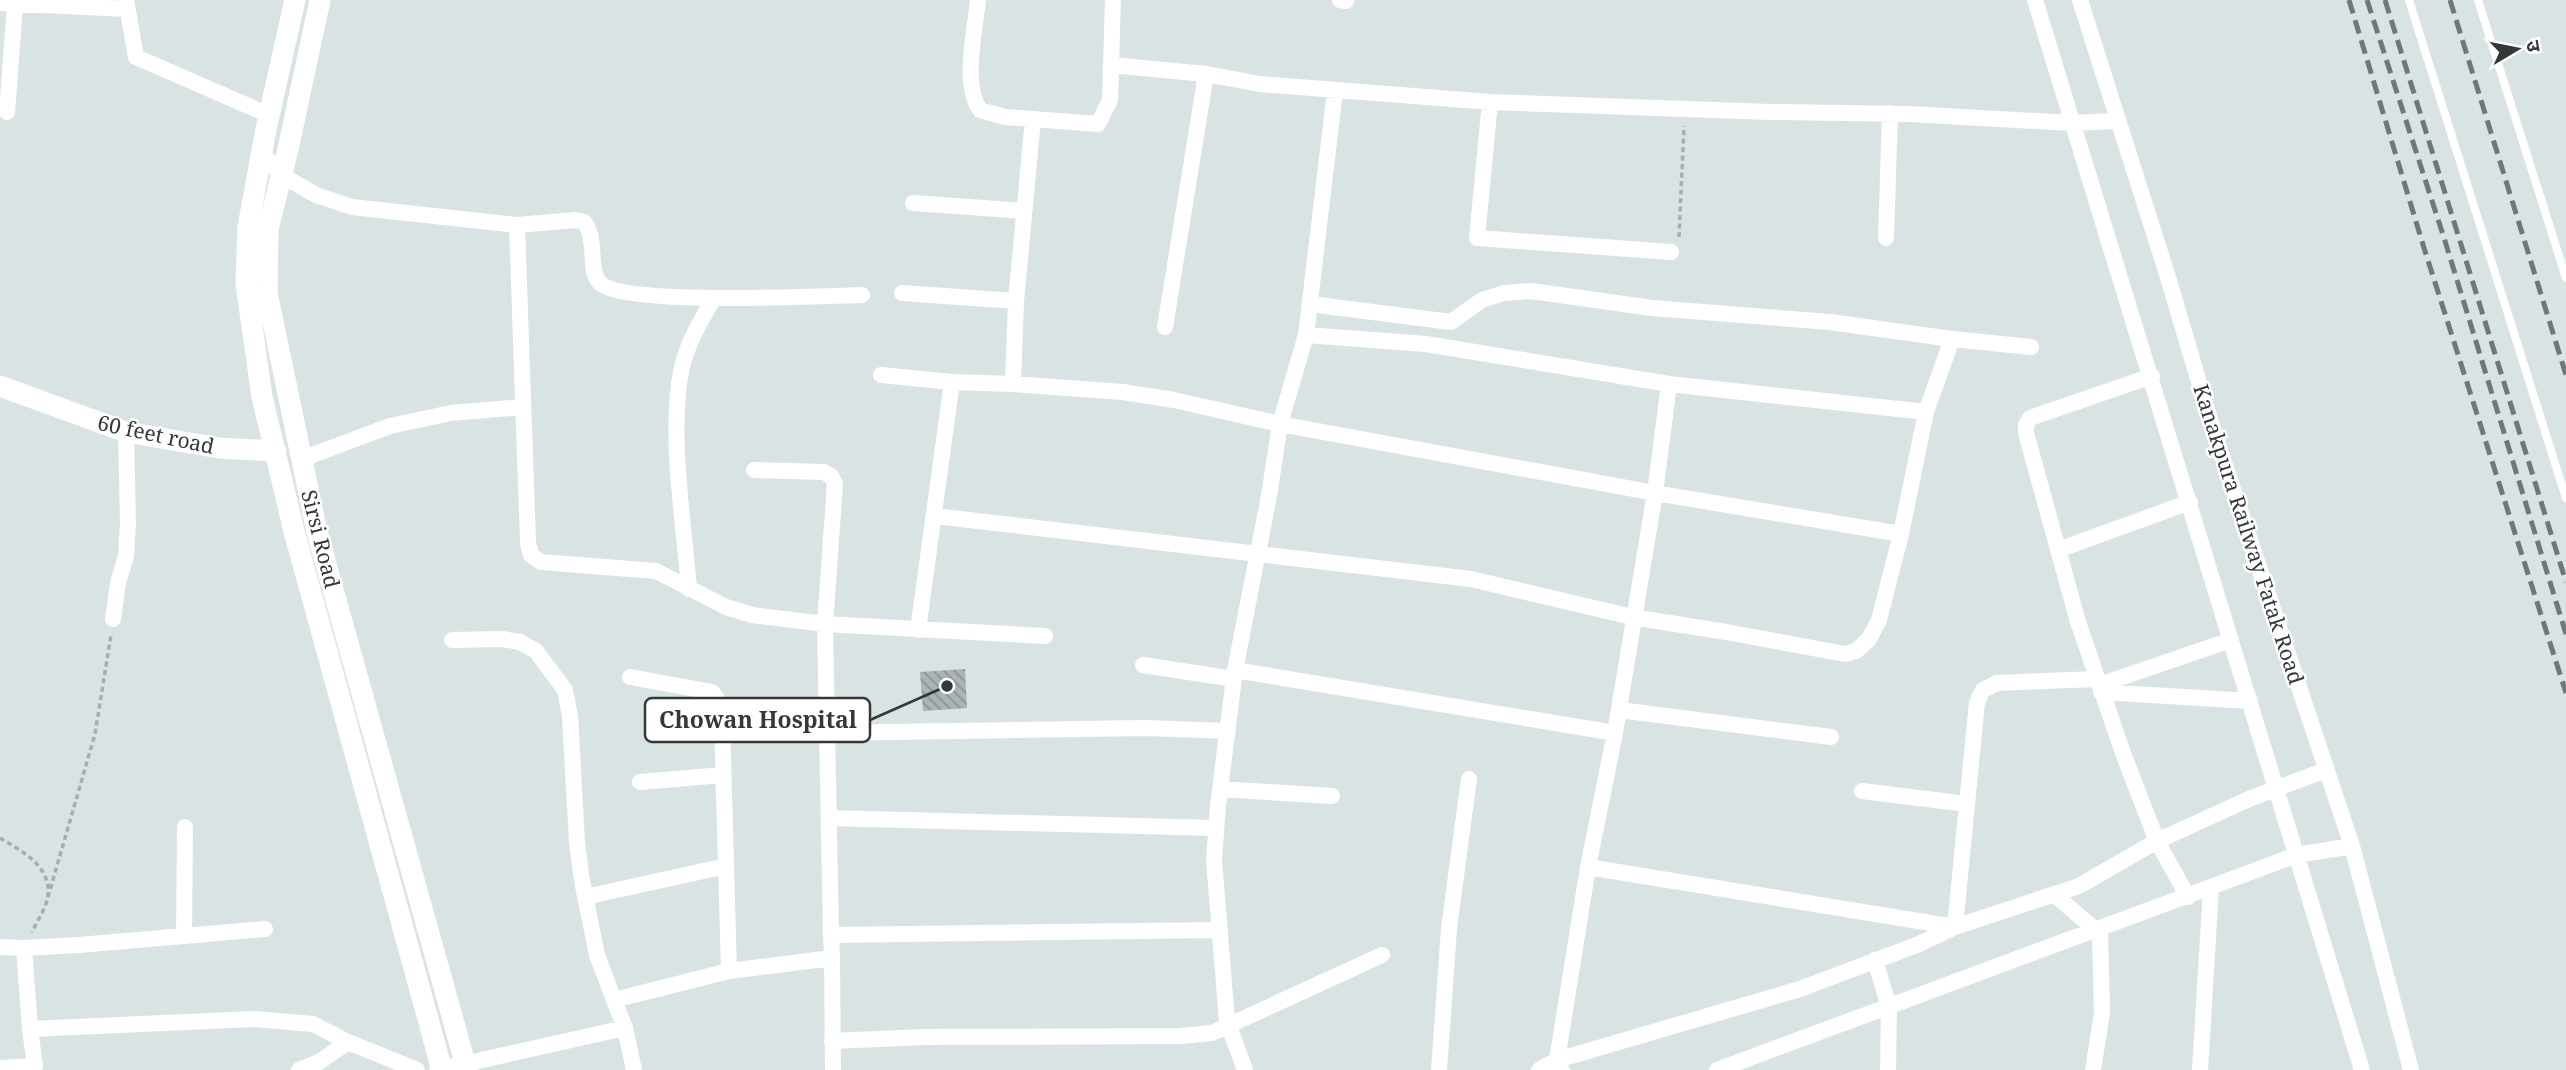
<svg xmlns="http://www.w3.org/2000/svg" width="2566" height="1070" viewBox="0 0 2566 1070" font-family="'Noto Serif','Noto Sans Devanagari',serif">
  <style>
    .building { fill: url(#building-back-hatch) }
    .lines { fill: none; stroke-linecap: round; stroke-linejoin: round }
    .path { stroke: #a6aeaf; stroke-width: 3.5; stroke-dasharray: 5 3.5; stroke-linecap: butt }
    .lane { stroke: #fff; stroke-width: 8 }
    .street { stroke: #fff; stroke-width: 16 }
    .secondary { stroke: #fff; stroke-width: 21 }
    .rail { stroke: #717777; stroke-width: 5; stroke-dasharray: 14 7; stroke-linecap: butt }
    .labels { text-anchor: middle; dominant-baseline: central; stroke-width: 5; stroke-linejoin: round; paint-order: stroke }
    .street-label { font-size: 21px; fill: #343838; stroke: #fff }
    .leader { fill: none; stroke: #343838; stroke-width: 2.5 }
    .callout-dot { fill: #343838; stroke: #fff; stroke-width: 2.5 }
    .callout { fill: #fff; stroke: #343838; stroke-width: 2.5 }
    .callout-label { font-size: 23px; text-anchor: middle; font-weight: bold; fill: #343838 }
  </style>
  <defs>
    <pattern id="building-back-hatch" width="6" height="6" patternUnits="userSpaceOnUse" patternTransform="scale(1.75)"><rect width="6" height="6" fill="#aab4b5"/><path d="M-1 5l2 2M0 0l6 6M5-1l2 2" fill="none" stroke="#8b9394"/></pattern>
  </defs>
  <rect width="100%" height="100%" fill="#d9e3e4"/>
  <!-- building -->
  <path class="building" d="M965,669L967,708L923,711L920,672Z"/>
  <g class="lines">
    <!-- path -->
    <path class="path" d="M1679,237L1684,126
      M0,838C22,851 51,866 48,895C47,907 37,921 32,932
      M48,897L95,734L111,635"/>
    <!-- lane -->
    <path class="lane" d="M2409,0L2566,498
      M2478,0L2566,278"/>
    <!-- street -->
    <path class="street" d="M126,0L136,57L269,115
      M978,0C975,31 962,84 980,110L1005,117L1098,124L1110,100L1111,65
      M1113,0L1111,65L1206,74L1260,84L1490,102L1770,112L1909,114L2072,123L2117,121
      M1340,0L1346,1
      M2035,0L2362,1070
      M2080,0L2167,274L2211,423L2352,846L2411,1070
      M0,3L127,9
      M1490,102L1477,238L1671,252
      M7,112L15,5
      M1033,119L1016,301L1013,384L1123,392L1174,400L1280,424L1655,493L1901,534
      M262,153L281,175L316,195L352,207L517,225L576,220L584,222C598,238 587,271 600,283C622,306 822,296 862,295
      M913,203L1024,211
      M517,225L528,543L531,555L541,562L656,571L726,607L752,615L825,624L835,484L831,476L824,472L754,470
      M1886,238L1890,113
      M902,293L1016,301
      M1310,304L1451,322L1482,300L1504,293L1531,291L1652,308L1830,322L1952,339L2031,347
      M1165,327L1206,74
      M1306,335L1426,344L1669,384L1926,412
      M881,375L952,382
      M2152,376L2030,418L2026,425V433L2078,622L2124,756L2157,841L2188,897
      M302,459L390,426L451,413L523,407
      M935,516L1471,579L1632,617L1726,632L1845,654L1856,651L1869,639L1879,620L1901,534L1926,412L1952,339
      M2058,550L2190,502
      M689,589C684,523 668,430 682,367C688,342 701,320 714,298
      M113,619L118,583L126,556L128,523L126,432
      M918,630L952,382L1013,384
      M452,640L502,639L520,642L536,651L565,690L570,716L577,842L582,881L597,955L614,1000
      M1143,665L1234,679
      M1235,670L1615,733L1655,493L1669,384
      M630,677L712,692L718,700L722,723L729,971
      M2099,685L2231,640
      M2101,692L2250,701
      M1619,710L1831,737
      M827,733L1145,728L1228,731
      M640,782L723,775
      M1220,789L1332,796
      M1862,791L1967,804
      M829,818L1216,828
      M1588,867L1955,927L1977,702L1983,690L1997,683L2097,679
      M2055,895L2100,934L2102,1013L2093,1070
      M585,897L726,866
      M831,935L825,624L1045,636
      M184,936L185,827
      M0,947L24,948L30,1029
      M24,948L79,945L265,929
      M832,958L833,1070
      M1875,960L1889,1007L1888,1070
      M625,1028L614,1000L729,971L832,958L831,935L1220,930
      M832,1041L924,1037L1181,1036L1212,1033L1382,955
      M0,1068L35,1066L30,1029L253,1019L313,1024L348,1042L417,1070
      M299,1070L319,1062L348,1042
      M437,1070L625,1028L634,1070
      M1245,1070L1227,1021L1214,860L1218,806L1235,670L1269,496L1280,424L1306,335L1335,91
      M1439,1070L1449,928L1469,779
      M1539,1070L1557,1060L1800,989L1919,944L1955,927L2079,886L2157,841L2249,799L2326,770
      M1562,1070L1557,1060L1588,867L1615,733
      M1717,1070L2297,855L2352,846
      M2200,1070L2211,888"/>
    <!-- secondary -->
    <path class="secondary" d="M295,0L266,129L248,227L246,284L262,397L295,535L442,1070
      M320,0L288,149L268,229L267,293L317,532L467,1070
      M0,386L126,432L219,448L276,451"/>
    <!-- rail -->
    <path class="rail" d="M2349,0L2424,248L2566,693
      M2367,0L2445,241L2566,634
      M2385,0L2566,582
      M2450,0L2566,375"/>
  </g>
  <g class="labels">
    <!-- street labels -->
    <g class="street-label">
      <text transform="translate(156 434) rotate(12)">60 feet road</text>
      <text transform="translate(2249 534) rotate(72)">Kanakpura Railway Fatak Road</text>
      <text transform="translate(321 539) rotate(76)">Sirsi Road</text>
    </g>
  </g>
  <!-- callouts -->
  <path class="leader" d="M947 686L870 720"/>
  <circle class="callout-dot" cx="947" cy="686" r="7"/>
  <rect class="callout" x="645" y="698" width="225" height="44" rx="7"/>
  <g class="callout-label">
    <text x="758" y="728">Chowan Hospital</text>
  </g>
  <!-- north arrow -->
  <g transform="translate(2517 49) rotate(80)" stroke="#ffffff" stroke-width="5" paint-order="stroke">
  <path d="M0-5L12 26L0 18L-12 26Z" fill="#343838"/>
  <text y="-10" font-size="19" font-weight="bold" text-anchor="middle" fill="#343838">उ</text>
  </g>
</svg>
